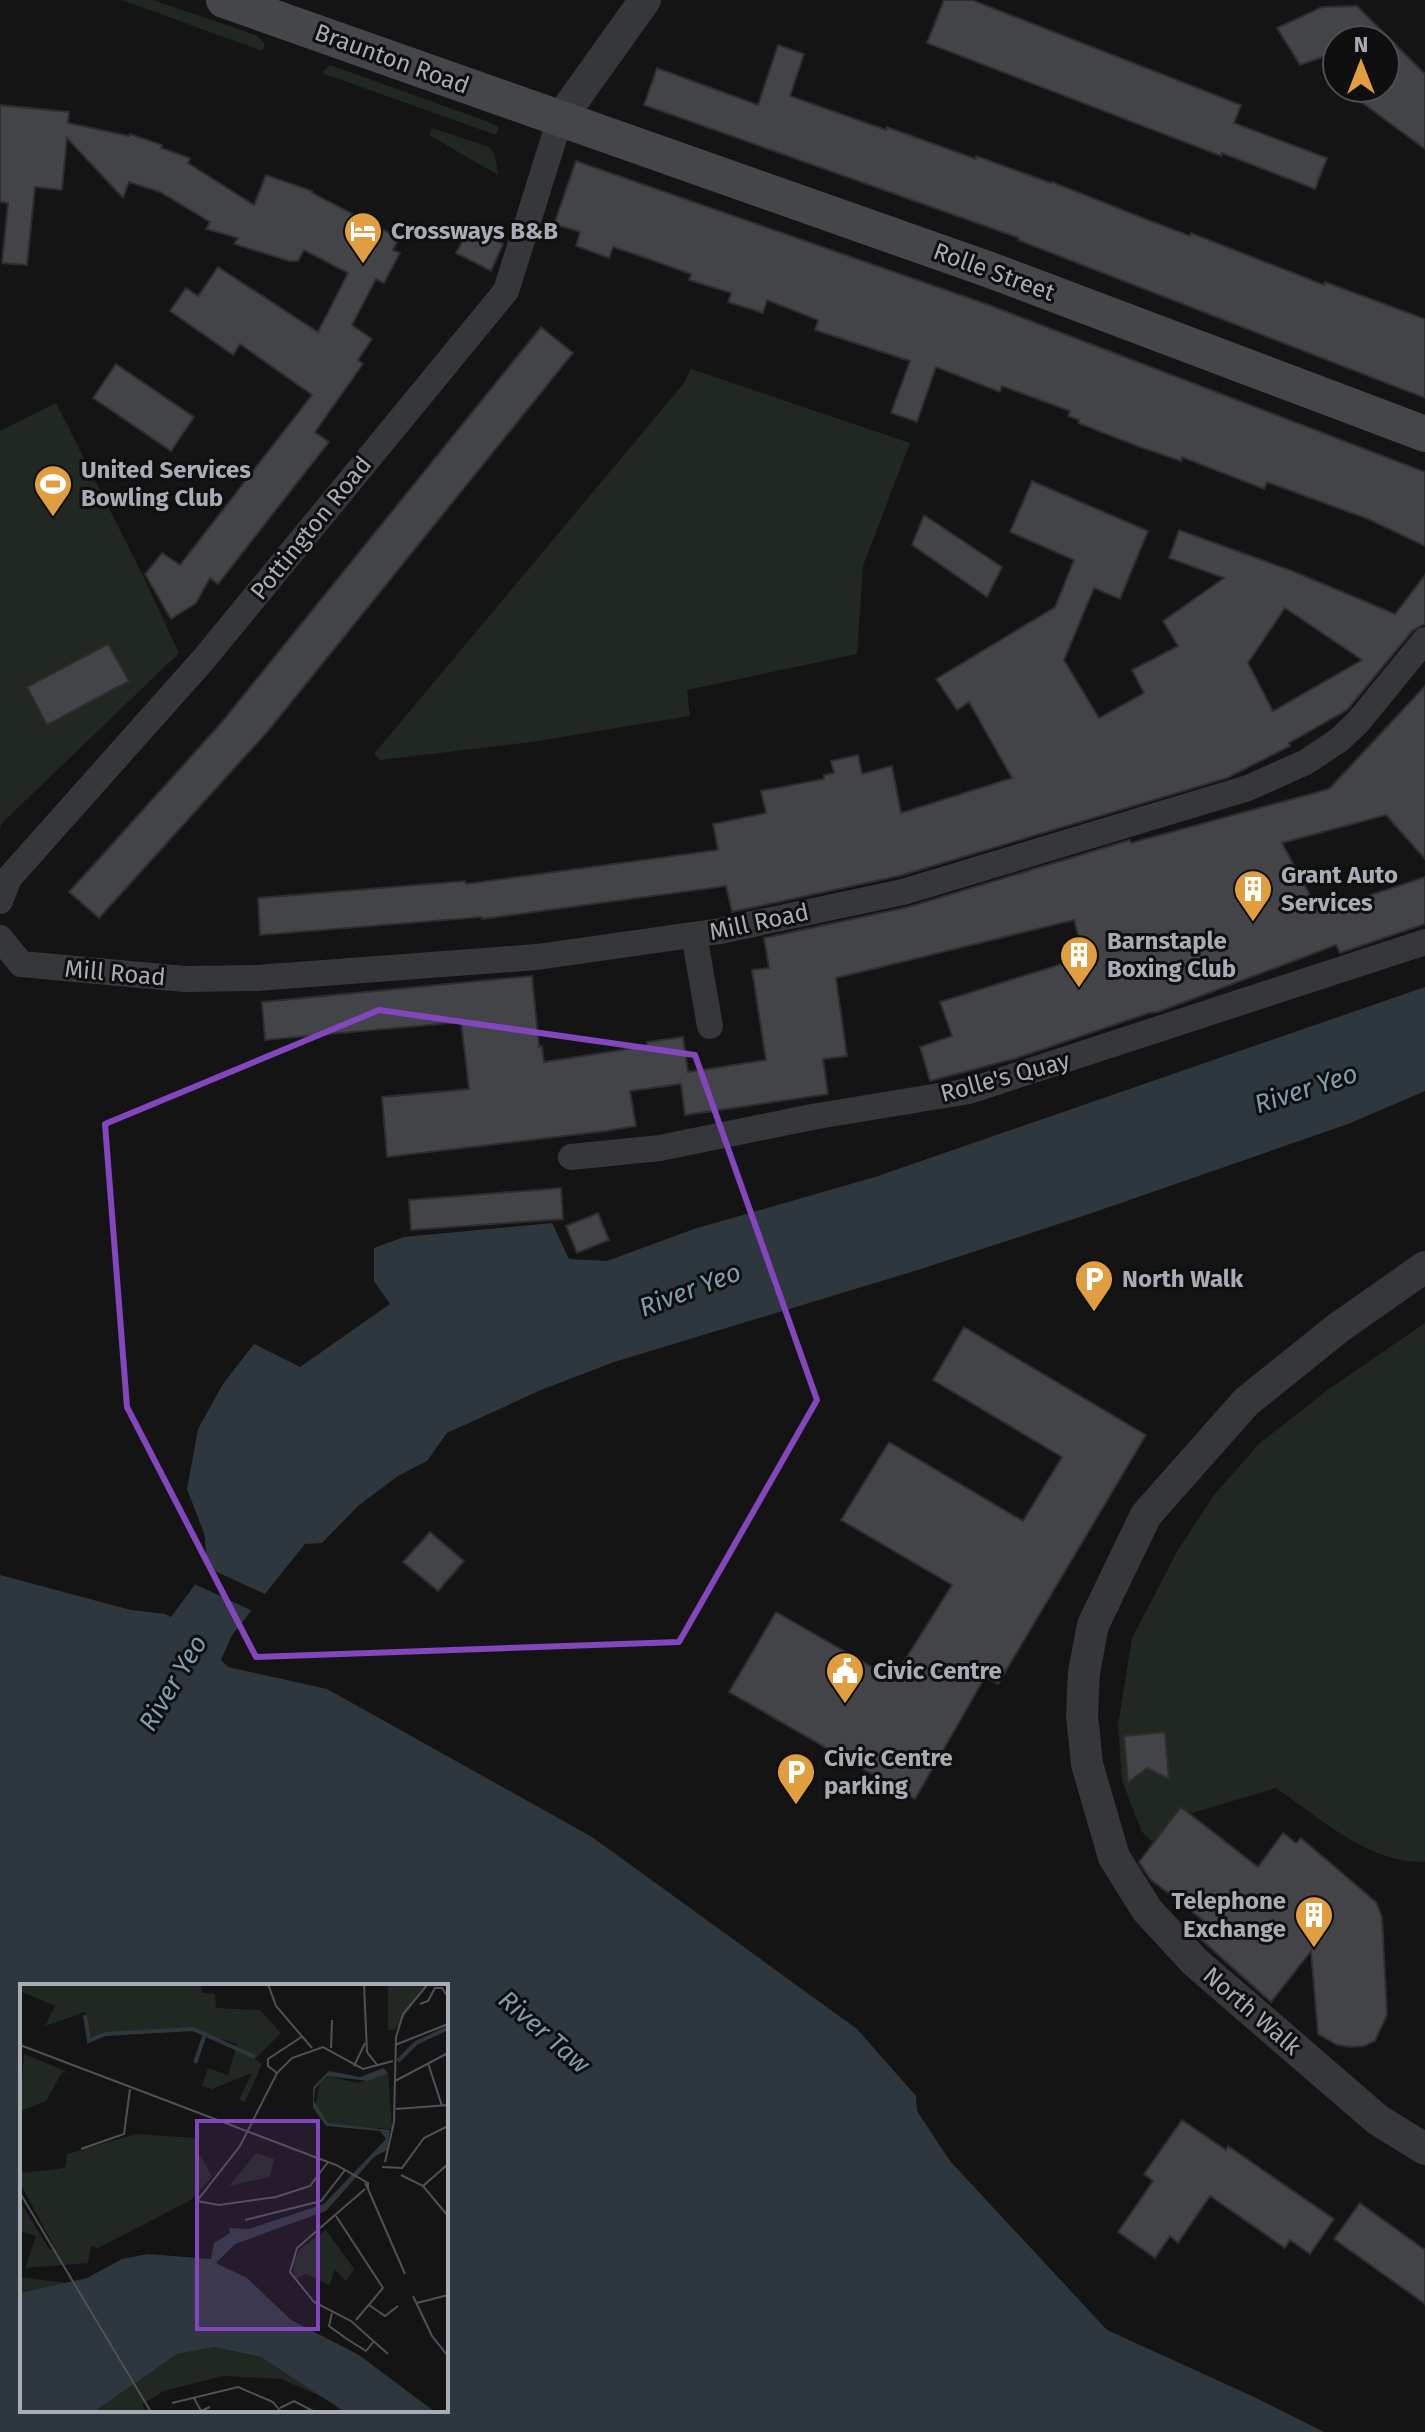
<svg xmlns="http://www.w3.org/2000/svg" width="1425" height="2432" viewBox="0 0 1425 2432" font-family="'Fira Sans',sans-serif">
  <style>
    .green { fill: #212821 }
    .water { fill: #2e373d; fill-rule: evenodd }
    .pier { fill: #141415 }
    .building { fill: #434448; stroke: #2e2e31; stroke-width: 2; fill-rule: evenodd }
    .lines { fill: none; stroke-linecap: round; stroke-linejoin: round }
    .minor { stroke: #35373a; stroke-width: 26 }
    .tertiary { stroke: #35373a; stroke-width: 32 }
    .secondary { stroke: #44464a; stroke-width: 36 }
    .marked { fill: none; stroke: #8446bd; stroke-width: 6; stroke-linejoin: round }
    .labels { text-anchor: middle; dominant-baseline: central; stroke-width: 6; stroke-linejoin: round; paint-order: stroke }
    .street-label { font-size: 24px; fill: #a7acb5; stroke: #0f0f10 }
    .poi-label { font-size: 24px; font-weight: bold; fill: #a7acb5; stroke: #0f0f10; text-anchor: start }
    .water-label { font-size: 26px; font-style: italic; fill: #819cad; stroke: #0f0f10 }
    .inset-river { fill: none; stroke: #2e373d; stroke-width: 4 }
    .inset-road { fill: none; stroke: #4f5155; stroke-width: 2 }
    .view { fill: #8446bd; fill-opacity: 0.15; stroke: #8446bd; stroke-width: 4 }
    .inset-edge { fill: none; stroke: #a7acb5; stroke-width: 4 }
  </style>
  <rect width="100%" height="100%" fill="#141415"/>
  <!-- green -->
  <path class="green" d="M122,0H153L258,36L265,44L262,51Z
    M330,65L486,121L499,127L496,135L322,73Z
    M432,128L489,147L495,155L498,175L429,135Z
    M691,369L910,443L863,566L857,654L687,690L690,716L532,742L380,760L374,754L684,383Z
    M56,403L144,578L179,653L1,824L0,831V431Z
    M1425,1323V1862C1369,1864 1320,1818 1276,1788L1172,1819L1153,1842L1142,1832L1122,1781L1118,1725L1132,1638L1178,1550L1214,1495L1260,1443L1329,1389Z"/>
  <!-- water -->
  <path class="water" d="M1425,987V1091L1348,1124L1089,1214L921,1269L614,1362L541,1390L447,1433L427,1461L398,1476L358,1506L322,1543L305,1544L232,1635L221,1660L228,1667L327,1689L592,1837L857,2029L916,2096L917,2111L950,2161L1107,2330L1252,2396L1324,2432H0V1575L131,1610L165,1614L171,1617L208,1567L204,1533L187,1489L198,1429L223,1384L254,1344L300,1367L390,1304L374,1281V1248L404,1237L552,1223L569,1259L607,1261L694,1229L875,1177ZM22,1986H446V2410H22Z"/>
  <!-- pier -->
  <path class="pier" d="M204,1566L269,1596L255,1612L192,1583Z"/>
  <!-- building -->
  <path class="building" d="M944,0H972L1241,105L1234,123L1327,158L1315,189L1222,153L1221,156L927,43Z
    M1357,6L1425,74V149L1357,99L1370,88H1385V40H1337V52L1300,65L1277,28L1322,7Z
    M778,45L804,54L790,96L886,130L887,127L976,159V156L1051,183L1052,182L1148,220L1190,236L1191,233L1324,285L1325,282L1425,319V398L1018,240L1019,238L644,105L657,68L758,105Z
    M0,105L69,112L68,123L129,136L130,134L162,145L161,148L190,158L188,163L254,205L266,175L312,191V193L399,238L393,250L400,253L384,283L376,279L352,325L372,339L358,360L363,364L315,432L329,442L218,584L210,578L196,603L171,619L145,574L162,553L180,565L312,395L240,344L233,355L170,311L186,288L198,296L218,267L318,332L348,273L304,250L298,261H289L234,244L238,238L206,229L210,222L160,192L129,182L123,198L67,138L62,190L35,187L27,265L2,263L8,203L0,202Z
    M576,161L989,305L1425,472V546L1368,519L1267,482L1264,489L1182,457L1181,461L1137,446L1078,423L1079,420L1068,416L1070,411L1002,386L1000,392L936,367L917,422L891,413L910,361L815,330L818,320L767,300L763,313L728,302L731,293L689,280L691,274L646,258L613,247L609,258L576,246L580,232L554,224Z
    M470,227L503,244L491,271L456,253Z
    M541,327L573,353L268,731L99,918L69,892L222,722Z
    M116,364L194,417L171,451L93,398Z
    M1032,481L1148,531L1120,599L1094,588L1064,660L1099,718L1144,693L1132,670L1178,646L1163,621L1224,578L1169,558L1179,530L1295,572L1395,614L1425,575V624L1413,630L1347,710L1289,743L1290,746L1227,778L899,876L732,912L726,886L482,919V917L260,935L258,898L465,881L466,884L718,850L713,824L766,813L761,791L824,779V775L834,773L831,761L858,755L862,774L892,766L901,813L1012,778L969,702L957,710L936,679L1055,607L1074,560L1010,532ZM1285,608L1362,660L1273,711L1248,663Z
    M924,515L1002,567L987,597L912,545Z
    M108,644L129,681L47,725L27,687Z
    M1425,686V859L1386,815L1282,843L1319,912L1425,877V924L1340,953L1336,945L1158,1012L1149,1013L1017,1058L930,1081L920,1047L952,1036L940,1002L1084,957L1074,920L836,978L847,1056L823,1059L828,1094L685,1115L681,1084L630,1091L636,1126L606,1131L387,1157L382,1097L469,1089L461,1022L265,1040L262,1002L532,976L539,1047L542,1046L544,1062L647,1046V1042L683,1037L688,1072L766,1060L752,970L769,968L764,938L908,907L1130,840L1131,843L1329,789Z
    M561,1188L563,1219L411,1230L409,1200Z
    M598,1213L609,1240L577,1253L566,1226Z
    M964,1327L1146,1435L998,1684L985,1677L915,1799L729,1692L776,1612L893,1679L952,1585L841,1520L889,1442L1023,1521L1062,1457L933,1380Z
    M430,1532L464,1561L438,1591L403,1562Z
    M1165,1732L1169,1779L1147,1768L1128,1783L1124,1736Z
    M1181,1807L1258,1867L1283,1833L1296,1843L1301,1838L1376,1902L1382,1917L1387,2015L1375,2041L1364,2046L1351,2047L1337,2045L1318,2034L1311,1951L1271,2002L1195,1934L1204,1921L1150,1879L1139,1862Z
    M1182,2120L1226,2150L1228,2146L1334,2219L1310,2254L1290,2240L1285,2248L1210,2196L1178,2243L1170,2236L1155,2258L1118,2232L1153,2181L1144,2174Z
    M1360,2203L1425,2250V2304L1334,2239Z"/>
  <g class="lines">
    <!-- minor -->
    <path class="minor" d="M0,901L9,878L203,660L506,291L560,119
      M694,935L710,1026
      M0,938L21,964L185,979L257,978L537,957L720,931L903,892L1248,788L1306,762L1339,740L1358,722L1425,640
      M571,1157L660,1148L812,1117L969,1091L1425,942"/>
    <!-- tertiary -->
    <path class="tertiary" d="M560,119L645,0
      M1425,1267L1338,1328L1246,1402L1146,1515L1093,1625L1084,1672L1082,1715L1087,1764L1114,1857L1147,1910L1195,1962L1378,2120L1425,2149"/>
    <!-- secondary -->
    <path class="secondary" d="M224,0L990,270L1425,434"/>
  </g>
  <!-- marked area -->
  <path class="marked" d="M379,1010L695,1055L817,1400L679,1642L256,1657L127,1407L105,1124Z"/>
  <!-- icons -->
  <defs>
    <symbol id="hotel-pin" viewBox="-11 -11 22 30"><path d="M0 17L-7.5 6A9.5 9.5 0 1 1 7.5 6Z" fill="#e19e41" stroke="#0f0f10"/><path d="M-6-4.5h1.5V1H6V5H4.5V3h-9V5H-6ZM-4 0a1.8 1.8 0 1 1 3.6 0ZM.5 0V-2.5h3Q6-2.5 6 0Z" fill="#fff"/></symbol>
    <symbol id="stadium-pin" viewBox="-11 -11 22 30"><path d="M0 17L-7.5 6A9.5 9.5 0 1 1 7.5 6Z" fill="#e19e41" stroke="#0f0f10"/><path d="M0-5a6.5 5 0 1 0 0 10a6.5 5 0 1 0 0-10ZM-3.5-1.8h7v3.6h-7Z" fill="#fff"/></symbol>
    <symbol id="building-pin" viewBox="-11 -11 22 30"><path d="M0 17L-7.5 6A9.5 9.5 0 1 1 7.5 6Z" fill="#e19e41" stroke="#0f0f10"/><path d="M-4-6H4V6H1V3H-1V6H-4ZM-2.5-4.3h1.7v1.8h-1.7ZM.8-4.3h1.7v1.8H.8ZM-2.5-1h1.7V.8h-1.7ZM.8-1h1.7V.8H.8Z" fill="#fff"/></symbol>
    <symbol id="parking-pin" viewBox="-11 -11 22 30"><path d="M0 17L-7.5 6A9.5 9.5 0 1 1 7.5 6Z" fill="#e19e41" stroke="#0f0f10"/><path d="M-3.5-5.5H1a3.5 3.5 0 0 1 0 7H-1V5.5H-3.5ZM-1-3.4V-.6H.8a1.4 1.4 0 0 0 0-2.8Z" fill="#fff"/></symbol>
    <symbol id="civic-pin" viewBox="-11 -11 22 30"><path d="M0 17L-7.5 6A9.5 9.5 0 1 1 7.5 6Z" fill="#e19e41" stroke="#0f0f10"/><path d="M-.6-6.5H3V-4.5H.6V-3L4-1V1h2V6H-6V1h2V-1L-.6-3ZM-1.2 2.5V6h2.4V2.5Z" fill="#fff"/></symbol>
  </defs>
  <g fill-rule="evenodd">
    <use href="#hotel-pin" x="341" y="209" width="44" height="60"/>
    <use href="#stadium-pin" x="31" y="462" width="44" height="60"/>
    <use href="#building-pin" x="1231" y="867" width="44" height="60"/>
    <use href="#building-pin" x="1057" y="933" width="44" height="60"/>
    <use href="#parking-pin" x="1072" y="1257" width="44" height="60"/>
    <use href="#civic-pin" x="823" y="1649" width="44" height="60"/>
    <use href="#parking-pin" x="774" y="1750" width="44" height="60"/>
    <use href="#building-pin" x="1292" y="1893" width="44" height="60"/>
  </g>
  <g class="labels">
    <!-- street labels -->
    <g class="street-label">
      <text transform="translate(392 59) rotate(20)">Braunton Road</text>
      <text transform="translate(994 272) rotate(20)">Rolle Street</text>
      <text transform="translate(311 528) rotate(-51)">Pottington Road</text>
      <text transform="translate(759 922) rotate(-12)">Mill Road</text>
      <text transform="translate(115 973) rotate(5)">Mill Road</text>
      <text transform="translate(1005 1077) rotate(-15)">Rolle's Quay</text>
      <text transform="translate(1252 2011) rotate(41)">North Walk</text>
    </g>
    <!-- poi labels -->
    <g class="poi-label">
      <text x="391" y="231">Crossways B&amp;B</text>
      <text x="81" y="470">United Services<tspan x="81" dy="28">Bowling Club</tspan></text>
      <text x="1281" y="875">Grant Auto<tspan x="1281" dy="28">Services</tspan></text>
      <text x="1107" y="941">Barnstaple<tspan x="1107" dy="28">Boxing Club</tspan></text>
      <text x="1122" y="1279">North Walk</text>
      <text x="873" y="1671">Civic Centre</text>
      <text x="824" y="1758">Civic Centre<tspan x="824" dy="28">parking</tspan></text>
      <text x="1286" y="1901" text-anchor="end">Telephone<tspan x="1286" dy="28">Exchange</tspan></text>
    </g>
    <!-- water labels -->
    <g class="water-label">
      <text transform="translate(1306 1089) rotate(-18)">River Yeo</text>
      <text transform="translate(690 1290) rotate(-21)">River Yeo</text>
      <text transform="translate(173 1683) rotate(-59)">River Yeo</text>
      <text transform="translate(544 2032) rotate(41)">River Taw</text>
    </g>
  </g>
  <!-- overview -->
  <g transform="translate(20 1984)">
    <rect width="428" height="428" fill="#141415"/>
    <path d="M2,0H181L182,9L195,10L196,24L240,26L261,49L235,75L242,80L225,118L219,116L232,89L192,105L182,102L188,84L208,91L217,60L167,44L95,49L71,56L65,28L25,42L35,22L0,7ZM368,0H408L375,45L368,47ZM4,70L50,89L42,88L26,117L0,127ZM368,89L372,145L311,141L295,124L300,99L308,92L338,99ZM116,150L177,154L176,174L181,172L192,193L171,216L78,264L71,262L68,279L5,284L16,252L0,247V218L30,266L35,264L0,199V181L3,189L45,184L47,170ZM236,169L254,175L250,193L209,202ZM306,246L334,285L326,297L315,286L309,301L286,290L275,295L273,277L280,265ZM111,281L0,319V293L46,299L5,313ZM194,363L241,373L309,416L261,395L203,392L144,407L122,420L126,428H74L157,370Z" fill="#212821"/>
    <path d="M363,84L368,89L348,97L307,92L295,105L294,117L308,139L370,146L367,166L354,173L306,227L215,260L196,279L227,294L271,336L339,371L415,428H325L241,373L194,363L157,370L74,428H0V309L67,294L102,275L128,270L191,275L194,259L210,249L209,244L229,245L304,220L366,155L360,147L306,142L293,124V103L309,87L340,93Z" fill="#2e373d"/>
    <path class="inset-river" d="M65,31L69,57L85,50L173,45L235,73M378,77L396,59L428,44M175,79L185,50"/>
    <path class="inset-road" d="M248,0L256,22L292,64M344,0L347,68L358,82M400,20L408,17L415,4H422L428,13M0,61L316,181L348,199V205L345,199M375,61L428,40M311,64L312,36M408,79L422,122M334,82L345,59M257,89L248,82V75L283,52M375,97L428,69M376,125L428,121M61,165L104,150L110,105M308,178L290,202L256,213L199,221L177,217L220,162L257,89L272,74L303,63L343,85L373,77M365,178L374,138L376,53L383,30L408,0M362,183L382,184L404,154L428,142M381,191L403,202L428,232M403,202L428,180M345,205L277,264L270,288L294,318L331,337L368,370M348,205L385,290M0,209L131,428M316,232L363,304L336,336M225,236L301,217L325,186M393,312L412,352L428,372M397,319L428,311M349,321L365,332L378,322M312,329L309,342L327,355L346,367L354,357M174,414L181,427L190,423M152,419L218,403L253,418L261,428M260,424L274,417L295,428"/>
    <path class="view" d="M177,137H298V345H177Z"/>
    <rect width="428" height="428" class="inset-edge"/>
  </g>
  <!-- north arrow -->
  <g transform="translate(1361 64)"><circle r="38" fill="#0f0f10" stroke="#4c4e52" stroke-width="2"/>
  <path d="M0-6L14 30L0 20L-14 30Z" fill="#e19e41"/>
  <text y="-12" font-size="22" font-weight="bold" text-anchor="middle" fill="#a7acb5">N</text>
  </g>
</svg>
